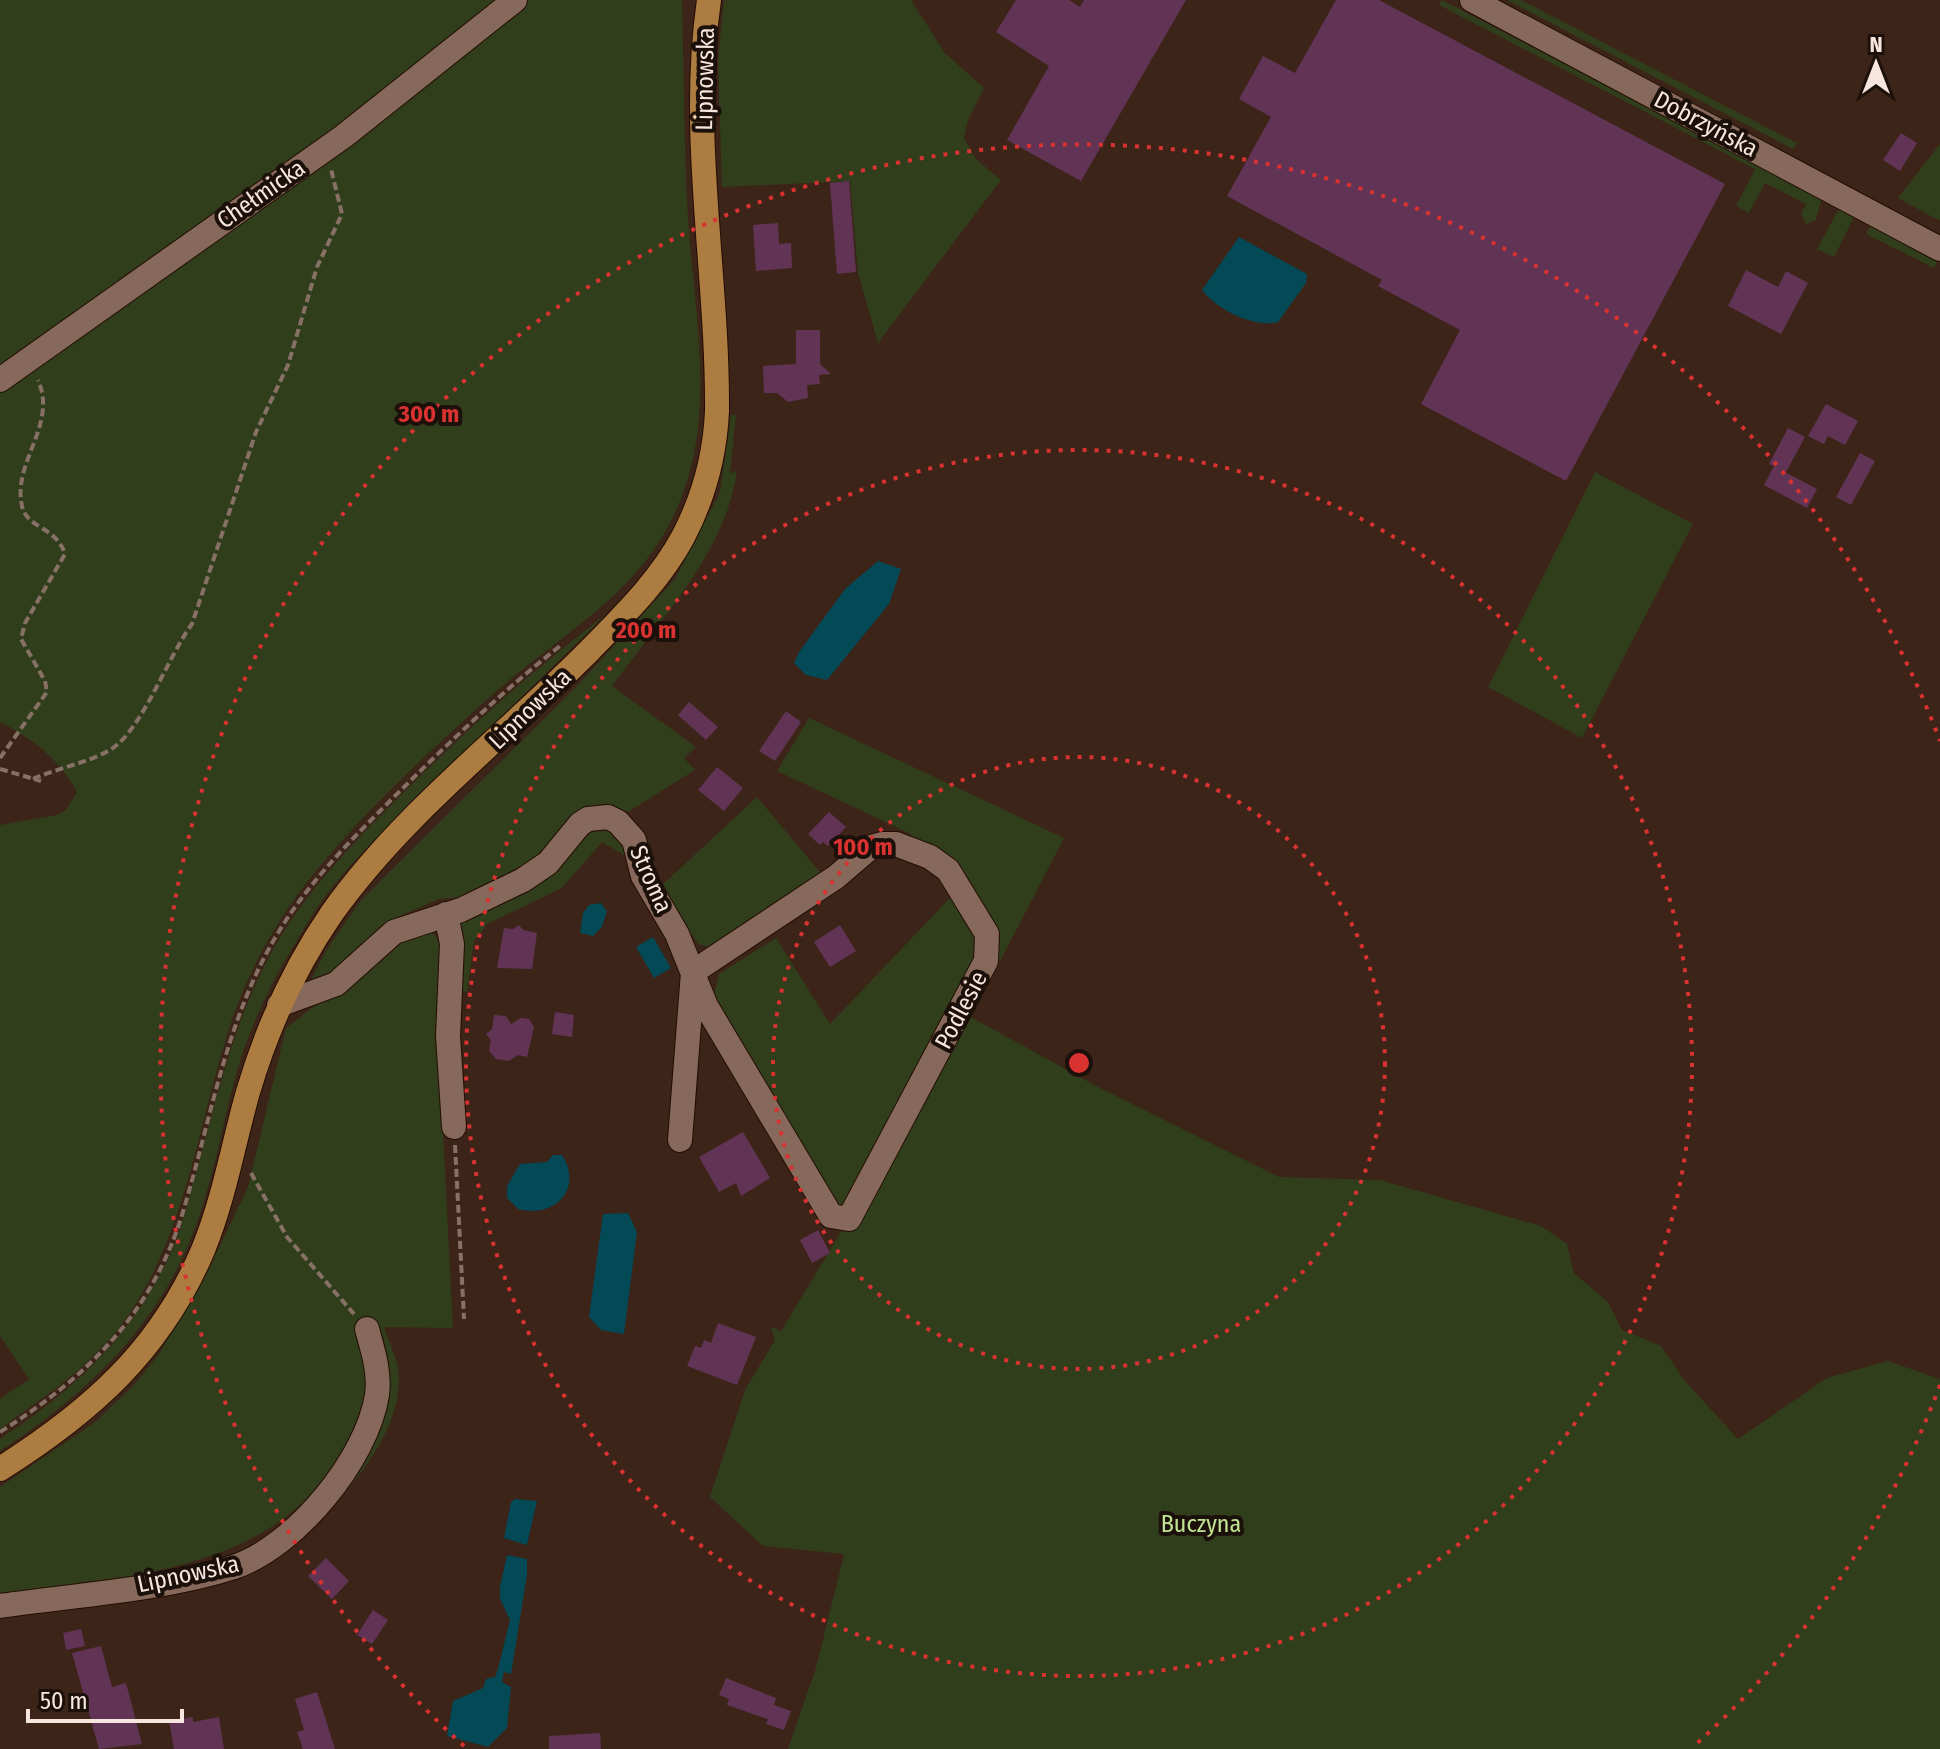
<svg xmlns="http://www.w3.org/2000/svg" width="1940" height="1749" viewBox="0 0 1940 1749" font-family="'Fira Sans Condensed',sans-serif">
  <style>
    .green { fill: #303e1c }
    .water { fill: #044956 }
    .building { fill: #613456 }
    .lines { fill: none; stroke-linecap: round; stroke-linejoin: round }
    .minor-casing { stroke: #230c03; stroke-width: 26 }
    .major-casing { stroke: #230c03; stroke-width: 26 }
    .path { stroke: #877166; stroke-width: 4; stroke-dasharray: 8 4; stroke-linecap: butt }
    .minor { stroke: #86695b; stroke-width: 24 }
    .major { stroke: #ac7c41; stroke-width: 24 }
    .ring { fill: none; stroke: #d83231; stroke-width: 4; stroke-dasharray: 4 8 }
    .labels { text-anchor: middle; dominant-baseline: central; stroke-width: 8; stroke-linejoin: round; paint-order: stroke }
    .street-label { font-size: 24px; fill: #f7e6de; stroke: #1c100b }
    .park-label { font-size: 24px; fill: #c0e292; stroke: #1c100b }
    .centre { fill: #d83231; stroke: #1c100b; stroke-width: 4 }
    .ring-label { font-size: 24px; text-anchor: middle; font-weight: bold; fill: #d83231; stroke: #1c100b; stroke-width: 8; stroke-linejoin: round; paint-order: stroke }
  </style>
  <rect width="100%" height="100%" fill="#3d2418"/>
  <!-- green -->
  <path class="green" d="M0,0H682C684,74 684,147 688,220C694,305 713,399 687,481C654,589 569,626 491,696C430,751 364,811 312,876C275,922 246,975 228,1032C197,1130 185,1239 122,1324C90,1368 43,1397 0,1429V1399L29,1379L0,1336V825L57,815L66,810L77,792C60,760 32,738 0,722Z
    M724,0H911L945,53L984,88L968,120L964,138L976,159L1001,180L878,343L858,273L850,181L722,187L718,60Z
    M1442,0L1822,197L1816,220L1806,224L1801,213L1806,204L1765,183L1749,213L1736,206L1755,169L1439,5Z
    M1507,0H1521L1797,143L1793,149Z
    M1940,144V221L1898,198Z
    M1840,207L1855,215L1834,257L1817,249Z
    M1872,224L1939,259L1934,268L1866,234Z
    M731,415H736L730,474L737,470C727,551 659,621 612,686L696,747L684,758L695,770L628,812L604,804L580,810L542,855L460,897L439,899L393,919L323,979L311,980L327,949L361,900L576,687L675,579L720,492Z
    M1595,472L1693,524L1582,738L1488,687Z
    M607,614C549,670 491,727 433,783C389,826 340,869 308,922C278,970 251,1020 236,1075C220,1133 211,1194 186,1250C147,1338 79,1399 0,1451V1439C73,1391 132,1336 170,1255C182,1228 189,1197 197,1169C219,1091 236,1011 278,941C313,883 359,837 407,789C471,726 535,668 607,614Z
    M809,718L1064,838L971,1017L1098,1087L1279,1177L1380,1180L1541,1226L1567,1244L1574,1273L1608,1302L1622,1330L1661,1346L1685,1381L1738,1439L1827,1378L1888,1361L1940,1379V1749H788L816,1668L844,1554L763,1546L710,1497L745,1390L775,1340L771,1327L781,1331L844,1227L714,996L719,974L776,938L830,1024L950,898L934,873L899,855L911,834L777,771Z
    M757,797L825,878L715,948L698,944L661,886Z
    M603,829L611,831L628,852L624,855L602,842L562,888L487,924L474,941L467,992L458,991L454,926L589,833Z
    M428,932L435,935L441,946L442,1112L453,1328L384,1327C388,1340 396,1355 398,1369C408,1439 326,1515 280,1558L277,1555L363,1452L370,1378C326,1567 161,1573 0,1594V1487L94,1423L134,1385L159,1354L204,1279L248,1187L286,1028L397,942Z"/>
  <!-- water -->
  <path class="water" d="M1239,237L1307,274L1306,283L1278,322C1254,328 1217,310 1202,290Z
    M878,561L901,569L889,604L827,680L806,675L794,663L799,652L845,589Z
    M601,903L607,911L602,927L593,936L580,933L583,913L589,905Z
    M653,937L671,968L654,978L636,947Z
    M553,1155H562C584,1189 554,1219 518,1209L507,1198V1186L520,1164L547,1162Z
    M628,1213L637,1232L624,1334L601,1330L589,1317L603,1214Z
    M515,1499L537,1501L527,1545L504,1538L511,1502Z
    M507,1555L527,1559V1575L511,1674L504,1672L502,1682L511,1687L507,1728L488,1747L447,1736L453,1701L483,1688L486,1679L495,1677L498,1669L510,1620L500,1599V1587Z"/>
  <!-- building -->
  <path class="building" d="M1016,0H1069L1080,7L1084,0H1186L1081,181L1007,140L1049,66L996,32Z
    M1336,0H1379L1725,184L1566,481L1421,404L1460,330L1378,286L1382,280L1227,196L1271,117L1239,99L1263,56L1295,73Z
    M1901,133L1917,143L1900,171L1883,160Z
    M849,181L856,272L837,274L830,183Z
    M778,223L779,244L791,243L792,268L756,271L753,225Z
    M1746,270L1778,287L1786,271L1808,283L1781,334L1728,306Z
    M796,330H820V364L831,374L819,375L820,384L807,385L808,398L788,402L777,393H764L763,366L796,364Z
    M1826,404L1858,421L1845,445L1828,436L1824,444L1808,436Z
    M1788,428L1805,437L1786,472L1769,464Z
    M1860,453L1875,461L1851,505L1836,497Z
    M1774,466L1817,489L1807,508L1764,485Z
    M689,702L718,727L706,740L678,715Z
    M786,711L801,722L775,761L759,751Z
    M717,767L743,788L724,811L698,790Z
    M829,812L846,827L828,846L823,842L820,845L808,834Z
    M519,925L523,930L537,933L532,969L497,968L504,928L513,929Z
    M840,925L856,951L830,967L814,942Z
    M555,1012L574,1015L572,1037L552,1034Z
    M494,1015L506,1016L511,1024L521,1018L529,1019L534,1027L527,1057L518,1055L509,1061L496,1059L489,1051L491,1040L486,1034L492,1029Z
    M743,1132L770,1178L741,1196L736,1183L719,1192L699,1157Z
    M818,1230L830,1253L812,1263L800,1240Z
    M718,1323L756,1337L737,1385L687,1366L695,1346L701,1348L704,1340L711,1343Z
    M326,1558L349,1581L332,1599L308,1576Z
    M373,1610L388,1620L372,1644L357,1635Z
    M81,1629L85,1646L66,1650L63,1633Z
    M101,1646L112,1687L126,1683L142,1744L99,1749L72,1653Z
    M726,1678L776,1698L774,1705L791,1711L784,1730L766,1724L768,1719L727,1705L729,1699L719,1695Z
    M317,1692L335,1749H303L297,1732L304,1730L295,1699Z
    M193,1717V1722L219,1717L224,1749H174L169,1721Z
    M600,1733L601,1749H549V1736Z"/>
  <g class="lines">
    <defs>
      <path id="minor" d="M1472,0L1940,249
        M0,380L344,136L515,0
        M446,914L452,944L448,1036L454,1127
        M279,1005L336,984L394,932L461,910L523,880L548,863L580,824L588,819L608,817L618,822L634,840L643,876L677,934L706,1006L831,1216L849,1219L986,961L987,934L948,870L930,857L896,844H882L871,847L836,877L693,972L680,1140
        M0,1606C75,1595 162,1590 234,1567C296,1546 367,1459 377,1395C380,1372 373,1351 367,1329"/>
      <path id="major" d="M0,1469C90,1412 160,1351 203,1250C224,1199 233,1145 248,1092C267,1028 294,968 332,913C403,813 505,736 591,649C624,615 660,580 683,537C704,497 715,456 717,411C718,274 689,136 709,0"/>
    </defs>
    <!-- minor casing -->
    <use href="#minor" class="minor-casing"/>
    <!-- major casing -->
    <use href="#major" class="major-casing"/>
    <!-- path -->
    <path class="path" d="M0,758L47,692L45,681L21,639L25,623L65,554C56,526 27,529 22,506C12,462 58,425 38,380
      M0,769L41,781
      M33,779C58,768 87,763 110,750C142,731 168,656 192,624L256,432L288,365L317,267L342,214L331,169
      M455,1145L464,1319
      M251,1173L287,1237L354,1314
      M0,1432C86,1378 151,1315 182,1215C210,1124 224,1029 271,945C301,891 343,848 386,805C442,749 498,695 560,646"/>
    <!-- minor -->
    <use href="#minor" class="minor"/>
    <!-- major -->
    <use href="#major" class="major"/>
  </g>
  <!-- distance rings -->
  <g class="ring">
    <circle cx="1079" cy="1063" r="306"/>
    <circle cx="1079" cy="1063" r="613"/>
    <path d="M1940 1385A919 919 0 0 1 1694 1746M464 1746A919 919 0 1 1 1940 741"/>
  </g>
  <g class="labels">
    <!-- street labels -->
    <g class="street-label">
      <text transform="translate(705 79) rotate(-89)">Lipnowska</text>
      <text transform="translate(1706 124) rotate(28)">Dobrzyńska</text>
      <text transform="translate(261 194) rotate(-35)">Chełmicka</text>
      <text transform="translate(530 709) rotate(-44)">Lipnowska</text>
      <text transform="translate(651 879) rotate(66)">Stroma</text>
      <text transform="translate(961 1010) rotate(-62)">Podlesie</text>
      <text transform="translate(188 1574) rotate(-12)">Lipnowska</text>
    </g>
    <!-- park labels -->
    <g class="park-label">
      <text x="1201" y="1524">Buczyna</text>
    </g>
  </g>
  <circle cx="1079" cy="1063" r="12" class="centre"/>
  <g class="ring-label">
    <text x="429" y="422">300 m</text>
    <text x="646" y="638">200 m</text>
    <text x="863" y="855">100 m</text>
  </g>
  <!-- north arrow -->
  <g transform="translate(1876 64)" stroke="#1c100b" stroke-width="6" paint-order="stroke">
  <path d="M0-6L14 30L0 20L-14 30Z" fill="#f7e6de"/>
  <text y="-12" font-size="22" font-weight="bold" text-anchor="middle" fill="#f7e6de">N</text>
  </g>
  <!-- scale -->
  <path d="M28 1709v12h154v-12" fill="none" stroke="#f7e6de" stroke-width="4"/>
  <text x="40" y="1709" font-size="24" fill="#f7e6de" stroke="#1c100b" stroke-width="6" paint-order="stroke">50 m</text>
</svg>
